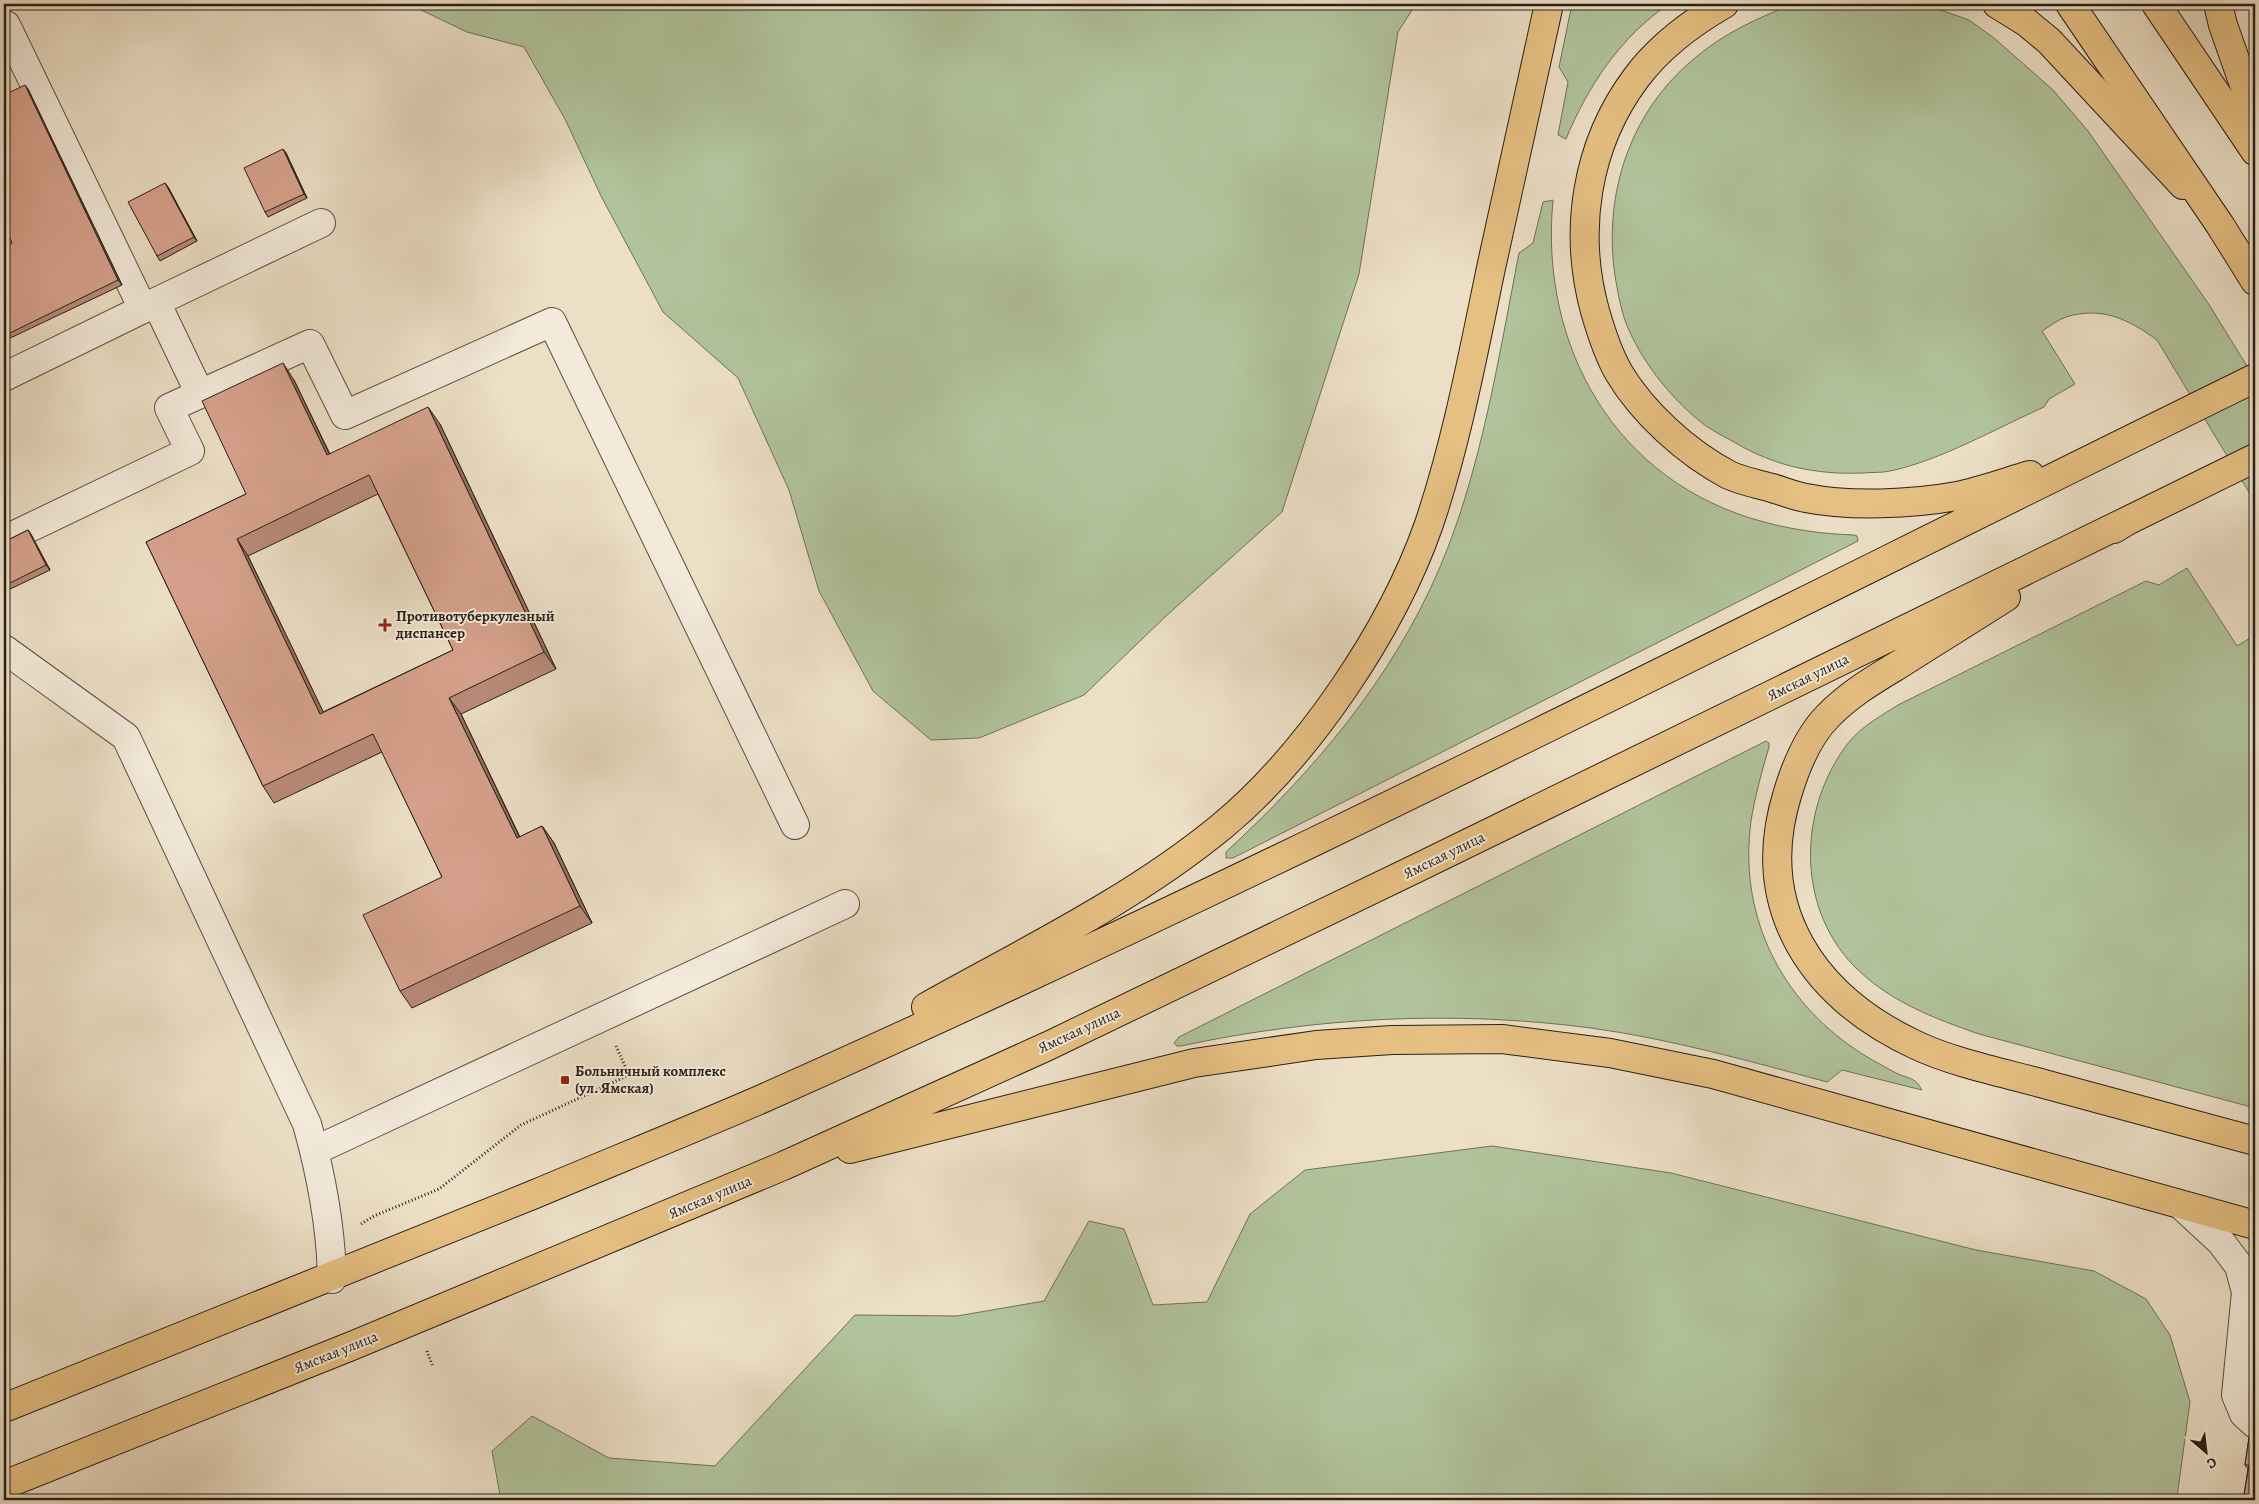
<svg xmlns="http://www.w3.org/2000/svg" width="2259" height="1504" viewBox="0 0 2259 1504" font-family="Alegreya,serif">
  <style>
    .green { fill: #b1c39b; stroke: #6c7259 }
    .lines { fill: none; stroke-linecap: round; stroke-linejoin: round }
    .minor-casing { stroke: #595043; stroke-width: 30 }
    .major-casing { stroke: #282017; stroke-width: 30 }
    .highway-casing { stroke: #282017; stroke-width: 30 }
    .path { stroke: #282017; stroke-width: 3; stroke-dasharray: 1 2.5; stroke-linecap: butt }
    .minor { stroke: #f3eada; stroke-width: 28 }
    .major { stroke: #e6c083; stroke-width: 28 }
    .highway { stroke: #e6c083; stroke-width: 28 }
    .wall { fill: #b88a78; stroke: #282017; fill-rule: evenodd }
    .shaded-wall { fill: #967162; stroke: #282017 }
    .building { fill: #d6a18c; stroke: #282017; fill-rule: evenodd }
    .poi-dot { fill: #8f2418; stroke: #f3eada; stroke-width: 2 }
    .labels { text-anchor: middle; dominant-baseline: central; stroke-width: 4; stroke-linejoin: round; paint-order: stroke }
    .poi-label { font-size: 15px; font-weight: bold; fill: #282017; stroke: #f3eada; text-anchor: start }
    .street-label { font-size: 15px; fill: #282017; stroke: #f3eada }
  </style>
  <rect width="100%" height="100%" fill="#ecdfc6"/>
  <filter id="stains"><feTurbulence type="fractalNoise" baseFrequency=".004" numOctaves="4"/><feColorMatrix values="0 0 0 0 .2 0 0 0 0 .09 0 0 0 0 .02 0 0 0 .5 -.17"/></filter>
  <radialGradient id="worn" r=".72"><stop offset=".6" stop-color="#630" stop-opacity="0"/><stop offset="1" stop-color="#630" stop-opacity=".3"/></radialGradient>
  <!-- green -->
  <path class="green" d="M416,4H1416L1398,32L1359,274L1282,512L1165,617L1084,695L979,738L931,740L873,691L819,591L789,490L738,378L663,312L601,196L565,119L524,47L467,32L417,8Z
    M1572,4H1669C1621,36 1588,86 1566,139L1558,135L1568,82L1559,67Z
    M1793,4H1924L1969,20L1994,38L2053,90L2088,131L2208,303L2255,379V502L2157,340C2128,319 2102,306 2066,317C2057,320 2049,327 2042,331L2075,384L2049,399L2044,407C1997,428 1939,461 1890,471C1881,473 1872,472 1863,473C1816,475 1774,466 1734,442C1725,437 1715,432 1706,426C1674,402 1644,365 1628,328C1621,312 1618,293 1615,276C1603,194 1630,111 1695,58C1724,33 1758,18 1793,4Z
    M1553,200C1539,347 1616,483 1764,522C1794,530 1823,534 1854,535L1857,536L1858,541L1233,858H1226V852C1313,772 1393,678 1440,567C1481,471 1499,356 1519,253L1533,243L1543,202Z
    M2187,568L2237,646L2255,635V1108L1979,1034C1933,1018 1888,1001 1853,965C1795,904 1799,806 1849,742C1862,726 1881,716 1898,705L2146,581L2159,585Z
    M1766,741L1769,743V747C1762,771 1755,796 1751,821C1739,911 1776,992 1849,1045C1864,1056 1881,1065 1898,1074C1903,1076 1911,1078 1915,1081C1918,1083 1920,1087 1922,1090L1842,1070L1827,1082C1749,1061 1671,1039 1591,1028C1454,1010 1316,1017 1181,1046H1177L1174,1043L1179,1037Z
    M1492,1146L1671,1173L1976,1250L2094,1271L2146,1299L2170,1335L2190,1402L2177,1497L2172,1500H501L492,1451L532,1416L609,1458L715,1466L855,1315L957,1316L1044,1301L1089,1221L1124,1229L1153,1305L1207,1302L1250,1214L1305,1170Z"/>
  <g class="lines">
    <defs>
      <path id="minor" d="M4,26L6,25L143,309L156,302L200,394
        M156,302L321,223
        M4,377L143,309
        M4,540L190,451L169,408L310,344L345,415L552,322L795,825
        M4,649L126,737L307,1124C321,1174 331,1227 332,1279
        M314,1151L845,904
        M2182,1206L2221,1242L2239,1266L2246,1292L2236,1395L2244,1414L2255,1424"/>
      <path id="major" d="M1724,4C1691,23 1659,47 1636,78C1586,145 1573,231 1595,311C1601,332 1608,354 1619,373C1643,413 1687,453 1729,475C1742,481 1758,484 1772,488C1783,491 1794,496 1806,498C1850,507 1913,504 1957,496C1981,491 2006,482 2030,475
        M1997,4L2026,22L2049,41L2183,185
        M2218,4L2223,25L2255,116
        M2114,529L2129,520L2255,458
        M2006,597C1972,619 1937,640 1903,662C1877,678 1850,693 1828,716C1808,736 1796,766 1788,792C1751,909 1814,998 1918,1046C1955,1063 2004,1073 2044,1084C2114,1103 2185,1122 2255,1141
        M926,1007C1026,951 1132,900 1221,827C1307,756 1392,630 1429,524C1457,441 1473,354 1491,268C1510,180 1529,92 1549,4
        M850,1149L1194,1063L1316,1045L1392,1040L1502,1039L1610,1053L1713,1074L2255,1225
        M4,1408C181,1338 358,1267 535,1194C611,1162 688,1131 764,1098C1269,873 1760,621 2255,378
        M4,1485L354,1345L783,1166L1048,1046L1417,868L2129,520"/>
      <path id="highway" d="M2070,4L2220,225L2255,281
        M2156,4L2255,151"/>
    </defs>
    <!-- minor casing -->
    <use href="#minor" class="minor-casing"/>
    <!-- major casing -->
    <use href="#major" class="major-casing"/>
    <!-- highway casing -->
    <use href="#highway" class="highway-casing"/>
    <!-- path -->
    <path class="path" d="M361,1224L374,1216L439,1189L521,1125L629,1075L616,1046
      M427,1351L433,1367"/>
    <!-- minor -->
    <use href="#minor" class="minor"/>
    <!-- major -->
    <use href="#major" class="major"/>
    <!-- highway -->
    <use href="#highway" class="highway"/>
  </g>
  <!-- wall -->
  <path class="wall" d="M28,89L122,285L4,341V247L12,243Z
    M283,149L286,153L307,198L268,217L265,212Z
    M168,187L197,241L160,261L157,256Z
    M294,380L330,454L440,424L556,669L461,714L520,837L542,826L554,843L592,923L412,1008L400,991L442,877L382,752L274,803L263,786L146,542L246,494ZM378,494L453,650L323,712L248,556Z
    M28,530L50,570L4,592V542Z
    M2255,1397V1500L2247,1499L2244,1495L2248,1469L2245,1465Z"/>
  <!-- shaded-wall -->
  <path class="shaded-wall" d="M25,85L28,89L122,285L118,280Z
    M283,149L286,153L307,198L304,194Z
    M165,183L168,187L197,241L194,237Z
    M283,363L294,380L338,472L327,455Z
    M428,407L440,424L556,669L544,652Z
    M28,530L31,534L50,570L46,565Z
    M237,539L248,556L332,730L320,714Z
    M449,698L461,714L528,855L517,838Z
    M542,826L554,843L592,923L580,906Z"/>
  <!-- building -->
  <path class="building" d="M25,85L118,280L4,336V247L12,243L4,225V95Z
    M283,149L304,194L265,212L244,168Z
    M165,183L194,237L157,256L128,202Z
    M283,363L327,455L428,407L544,652L449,698L517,838L542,826L580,906L400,991L363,915L442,877L373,734L263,786L146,542L246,494L202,401ZM369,475L453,650L320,714L237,539Z
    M28,530L46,565L4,586V542Z
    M2255,1397V1496L2244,1495L2249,1465H2245Z"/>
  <!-- markers -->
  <g class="poi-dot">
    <path d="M382.5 617.5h5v5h5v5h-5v5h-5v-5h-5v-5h5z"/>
    <rect x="560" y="1075" width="10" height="10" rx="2.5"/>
  </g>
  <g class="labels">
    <!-- poi labels -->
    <g class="poi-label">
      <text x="396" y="616">Противотуберкулезный<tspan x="396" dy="17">диспансер</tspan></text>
      <text x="575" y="1071">Больничный комплекс<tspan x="575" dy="17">(ул. Ямская)</tspan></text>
    </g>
    <!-- street labels -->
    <g class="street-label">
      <text transform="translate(1808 677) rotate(-26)">Ямская улица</text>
      <text transform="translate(1444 855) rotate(-26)">Ямская улица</text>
      <text transform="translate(1079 1030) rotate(-25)">Ямская улица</text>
      <text transform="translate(710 1197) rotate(-23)">Ямская улица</text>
      <text transform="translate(336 1352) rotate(-22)">Ямская улица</text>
    </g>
  </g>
  <!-- margin -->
  <rect width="2259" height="1504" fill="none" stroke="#ecdfc6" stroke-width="20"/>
  <rect x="5" y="5" width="2249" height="1494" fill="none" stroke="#282017" stroke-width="2.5"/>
  <rect x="10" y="10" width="2239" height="1484" fill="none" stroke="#282017"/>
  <!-- north arrow -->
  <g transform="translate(2206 1452) rotate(152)" stroke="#f3eada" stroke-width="4" paint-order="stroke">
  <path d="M0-4L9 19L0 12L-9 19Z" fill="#282017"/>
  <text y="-8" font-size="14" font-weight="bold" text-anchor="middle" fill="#282017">С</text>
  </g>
  <rect width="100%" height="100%" filter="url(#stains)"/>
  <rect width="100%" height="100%" fill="url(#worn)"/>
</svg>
